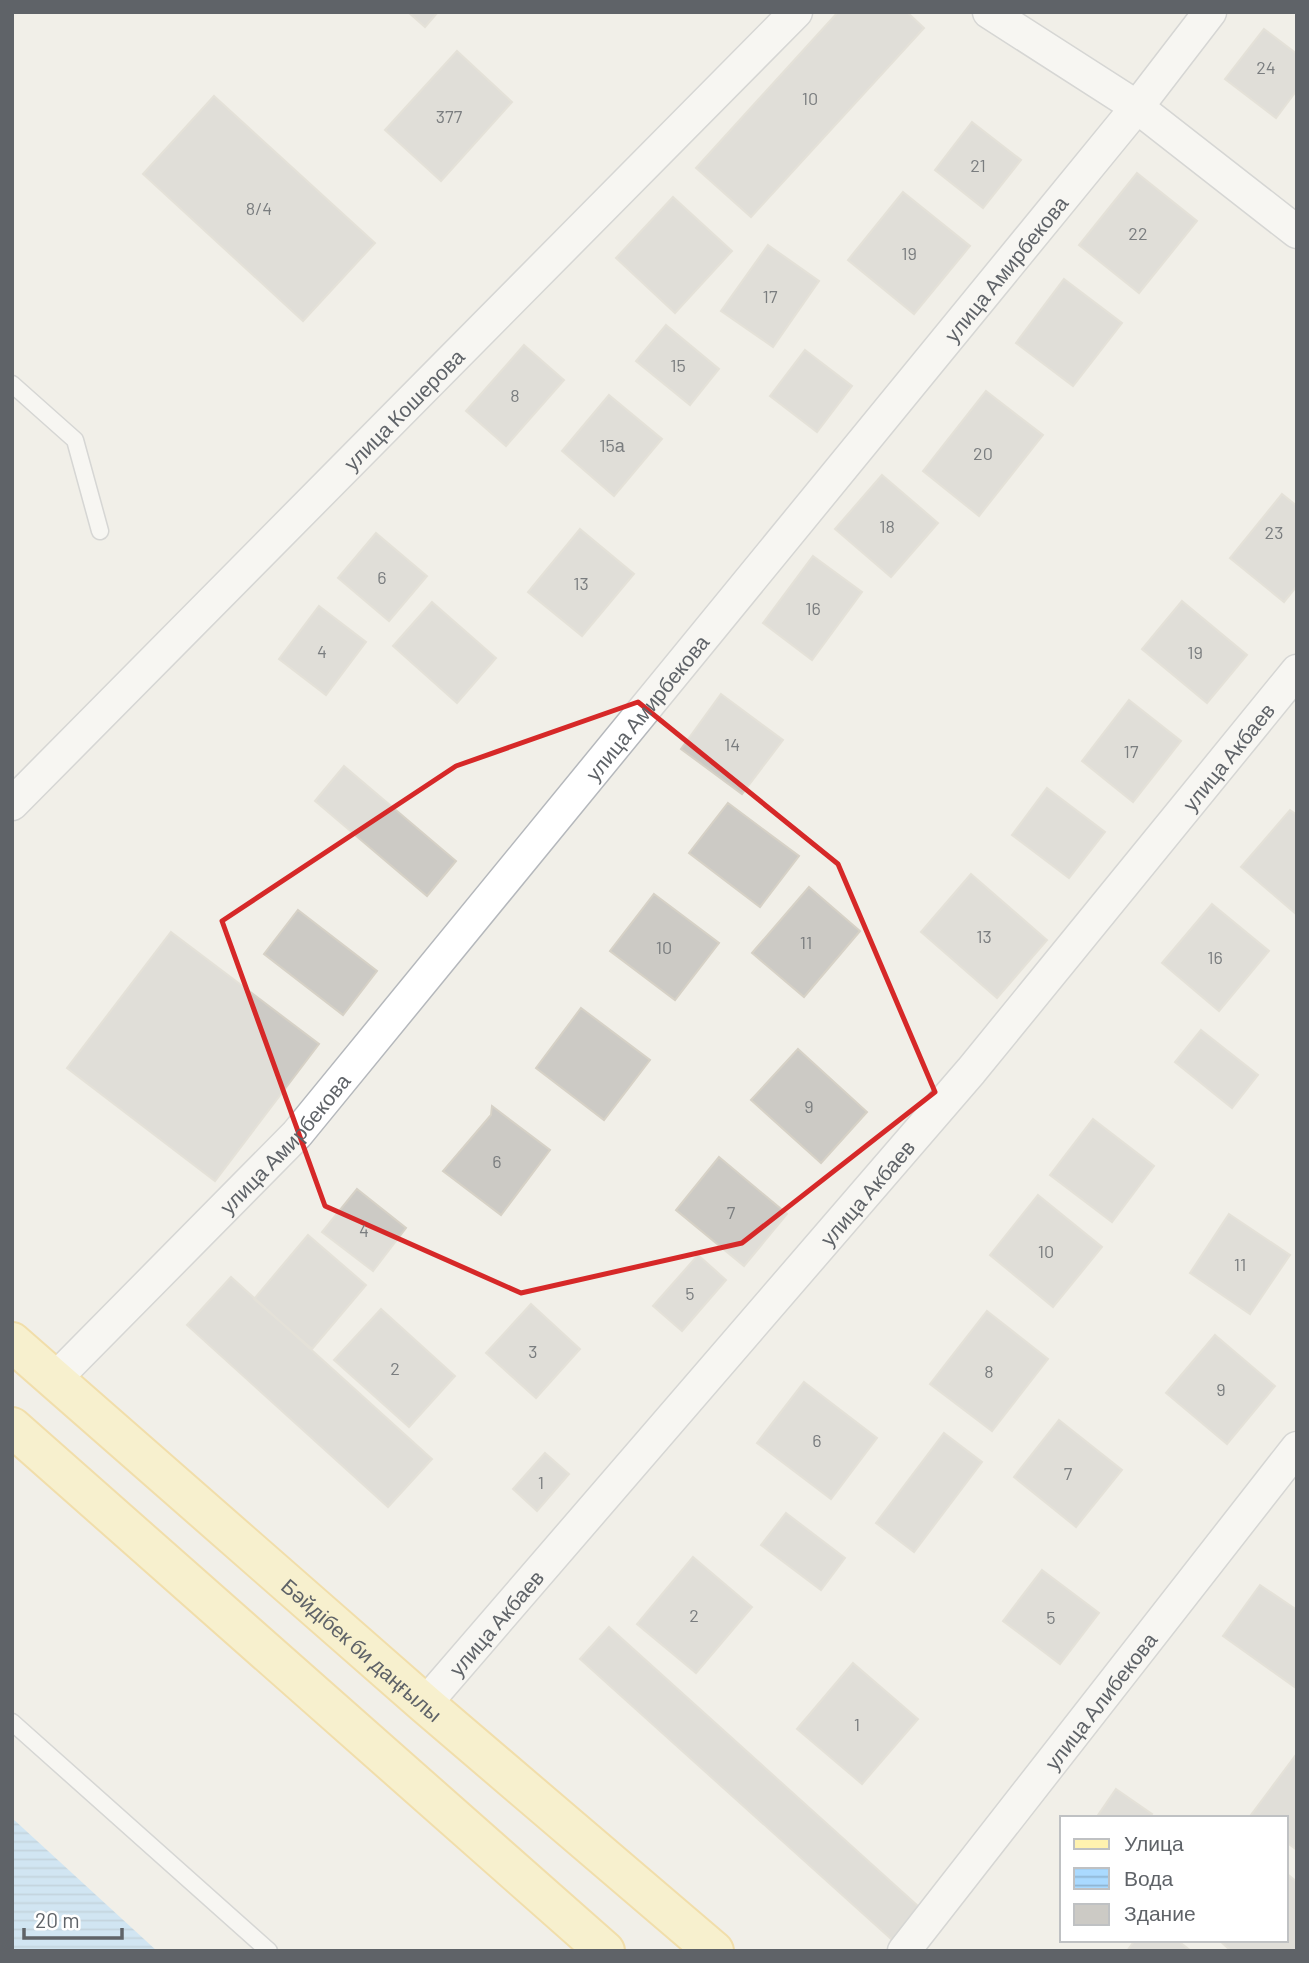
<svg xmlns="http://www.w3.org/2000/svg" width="1309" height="1963" viewBox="0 0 1309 1963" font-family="Barlow,sans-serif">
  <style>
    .water { fill: url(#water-rules) }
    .building { fill: #cccac5; stroke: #d6d1c6; stroke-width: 2 }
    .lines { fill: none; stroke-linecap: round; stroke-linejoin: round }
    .service-casing { stroke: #b5b8bc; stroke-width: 19 }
    .minor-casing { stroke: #b5b8bc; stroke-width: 35 }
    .primary-casing { stroke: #f2c960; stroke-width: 42 }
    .service { stroke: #fff; stroke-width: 16 }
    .minor { stroke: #fff; stroke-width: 32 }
    .primary { stroke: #fff2af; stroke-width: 38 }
    .marked { fill: none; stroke: #d62828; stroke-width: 5; stroke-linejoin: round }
    .labels { text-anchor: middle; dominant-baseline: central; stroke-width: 5; stroke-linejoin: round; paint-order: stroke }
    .number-label { font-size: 18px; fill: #7a7d7f }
    .street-label { font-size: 21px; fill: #5f6368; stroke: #fff }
  </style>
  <defs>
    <pattern id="water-rules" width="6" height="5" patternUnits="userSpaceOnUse" patternTransform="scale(1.75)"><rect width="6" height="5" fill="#aadaff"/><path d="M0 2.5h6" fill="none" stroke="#8eb4d2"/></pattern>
  </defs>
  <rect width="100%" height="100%" fill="#f1efe8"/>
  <!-- water -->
  <path class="water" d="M12,1818L157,1951H12Z"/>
  <!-- building -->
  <path class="building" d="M408,12H438L425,27Z
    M838,12H907L924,28L751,217L696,168Z
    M1264,29L1297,54V90L1276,118L1225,79Z
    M457,51L512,102L441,181L385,130Z
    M214,96L375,243L303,321L143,174Z
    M972,122L1021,160L983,208L935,170Z
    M1137,173L1197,221L1139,293L1079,245Z
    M903,192L970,246L914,314L848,260Z
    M673,197L732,251L675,313L616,258Z
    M768,245L819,281L773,347L721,311Z
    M1064,279L1122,323L1073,386L1016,343Z
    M666,325L719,369L690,405L636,361Z
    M524,345L564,380L506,446L466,411Z
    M805,350L852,386L817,432L770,396Z
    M986,391L1043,435L979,516L923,471Z
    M609,395L662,439L614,496L562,451Z
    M882,475L938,523L891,577L835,529Z
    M1282,494L1297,506V586L1284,602L1230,558Z
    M580,529L634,574L582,636L528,592Z
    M376,533L427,576L389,621L338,578Z
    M813,556L862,592L812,660L763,623Z
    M1182,601L1247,655L1207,703L1142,649Z
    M432,602L496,658L457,703L393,646Z
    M319,606L366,642L326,695L279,659Z
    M721,694L783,740L742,794L681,749Z
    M1129,700L1181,741L1133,802L1082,761Z
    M344,766L456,861L427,896L315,801Z
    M1047,788L1105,832L1069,878L1012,835Z
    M728,803L799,856L760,907L689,853Z
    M1290,810L1297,815L1296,914L1241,867Z
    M971,874L1047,940L997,998L921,932Z
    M809,887L860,931L804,997L752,953Z
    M654,894L719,943L675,1000L610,951Z
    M1212,904L1269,951L1219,1011L1162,963Z
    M298,910L377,971L343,1015L264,954Z
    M171,932L319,1044L215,1181L67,1068Z
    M581,1008L650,1060L604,1120L536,1068Z
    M1201,1030L1258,1075L1232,1108L1175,1062Z
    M798,1049L867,1112L821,1163L751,1100Z
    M492,1106L550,1150L501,1215L443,1171L491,1115Z
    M1093,1119L1154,1166L1112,1222L1050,1175Z
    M719,1157L787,1214L744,1266L676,1210Z
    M357,1189L406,1228L373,1271L322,1232Z
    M1038,1195L1102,1247L1053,1307L990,1255Z
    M1229,1214L1290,1255L1250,1314L1190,1273Z
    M308,1235L366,1285L312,1349L254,1299Z
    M698,1255L726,1280L682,1331L653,1306Z
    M231,1277L432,1459L388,1507L187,1325Z
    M531,1304L580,1349L536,1398L486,1353Z
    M381,1309L455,1376L409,1427L334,1360Z
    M987,1311L1048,1359L992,1431L930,1384Z
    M1215,1335L1275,1386L1227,1444L1166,1393Z
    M804,1382L877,1438L831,1499L757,1443Z
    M1059,1420L1122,1470L1076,1527L1014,1477Z
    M944,1433L982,1462L914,1552L876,1523Z
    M545,1453L569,1474L537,1511L513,1489Z
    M786,1513L845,1558L821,1590L761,1545Z
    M693,1557L752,1607L696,1673L637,1624Z
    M1042,1570L1099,1613L1060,1664L1003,1621Z
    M1260,1585L1297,1610L1296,1688L1223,1636Z
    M609,1627L928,1915L899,1946L580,1659Z
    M853,1663L918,1719L862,1784L797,1729Z
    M1295,1756L1297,1757V1850L1286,1842V1818H1254L1251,1815Z
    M1116,1789L1152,1814L1149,1818H1096Z
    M1286,1873L1297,1882V1951H1231L1219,1940H1286Z
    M1135,1940H1177L1191,1951H1127Z"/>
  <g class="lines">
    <defs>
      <path id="service" d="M12,384L75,440L100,531
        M12,1722L269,1951"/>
      <g id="minor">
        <path d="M989,12L1137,107L1297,232"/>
        <path id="s1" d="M12,804L796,12"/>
        <path id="s2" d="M55,1379L297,1134L1137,107L1210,12"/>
        <path id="s3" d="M425,1704L971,1071L1297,671"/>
        <path id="s4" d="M904,1951L1297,1448"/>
      </g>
      <g id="primary">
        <path id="s5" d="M12,1342L425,1704L714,1951"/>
        <path d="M12,1427L605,1951"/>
      </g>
    </defs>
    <!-- service casing -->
    <use href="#service" class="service-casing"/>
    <!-- minor casing -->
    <use href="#minor" class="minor-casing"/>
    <!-- primary casing -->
    <use href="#primary" class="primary-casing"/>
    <!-- service -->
    <use href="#service" class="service"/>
    <!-- minor -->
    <use href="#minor" class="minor"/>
    <!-- primary -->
    <use href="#primary" class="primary"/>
  </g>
  <!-- marked area -->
  <path d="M0 0H1309V1963H0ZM638,702L838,864L935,1092L742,1243L521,1293L325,1206L222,921L456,766Z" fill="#f1efe8" fill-opacity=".55" fill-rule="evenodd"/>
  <path class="marked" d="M638,702L838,864L935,1092L742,1243L521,1293L325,1206L222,921L456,766Z"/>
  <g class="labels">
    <!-- number labels -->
    <g class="number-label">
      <text x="1266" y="67">24</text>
      <text x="810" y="98">10</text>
      <text x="449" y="116">377</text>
      <text x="978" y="165">21</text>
      <text x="259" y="208">8/4</text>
      <text x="1138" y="233">22</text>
      <text x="909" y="253">19</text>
      <text x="770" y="296">17</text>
      <text x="678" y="365">15</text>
      <text x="515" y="395">8</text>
      <text x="612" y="445">15а</text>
      <text x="983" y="453">20</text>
      <text x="887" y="526">18</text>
      <text x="1274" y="532">23</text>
      <text x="382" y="577">6</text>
      <text x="581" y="583">13</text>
      <text x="813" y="608">16</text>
      <text x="322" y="651">4</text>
      <text x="1195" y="652">19</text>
      <text x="732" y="744">14</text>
      <text x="1131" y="751">17</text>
      <text x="984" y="936">13</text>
      <text x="806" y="942">11</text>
      <text x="664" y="947">10</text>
      <text x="1215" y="957">16</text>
      <text x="809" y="1106">9</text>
      <text x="497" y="1161">6</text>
      <text x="731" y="1212">7</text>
      <text x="364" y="1230">4</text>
      <text x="1046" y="1251">10</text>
      <text x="1240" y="1264">11</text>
      <text x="690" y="1293">5</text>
      <text x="533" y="1351">3</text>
      <text x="395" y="1368">2</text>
      <text x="989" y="1371">8</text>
      <text x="1221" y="1389">9</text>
      <text x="817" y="1440">6</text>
      <text x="1068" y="1473">7</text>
      <text x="541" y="1482">1</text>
      <text x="694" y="1615">2</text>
      <text x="1051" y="1617">5</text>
      <text x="857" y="1724">1</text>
    </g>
    <!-- street labels -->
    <g class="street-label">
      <text stroke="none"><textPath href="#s2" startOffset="1463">улица Амирбекова</textPath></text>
      <text stroke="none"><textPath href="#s1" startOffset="556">улица Кошерова</textPath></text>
      <text stroke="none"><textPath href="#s2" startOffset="896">улица Амирбекова</textPath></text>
      <text stroke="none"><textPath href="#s3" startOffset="1242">улица Акбаев</textPath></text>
      <text stroke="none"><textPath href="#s2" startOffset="329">улица Амирбекова</textPath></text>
      <text stroke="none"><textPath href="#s3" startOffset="676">улица Акбаев</textPath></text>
      <text stroke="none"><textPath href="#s3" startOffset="108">улица Акбаев</textPath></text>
      <text stroke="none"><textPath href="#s5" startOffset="466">Бәйдібек би даңғылы</textPath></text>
      <text stroke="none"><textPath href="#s4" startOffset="318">улица Алибекова</textPath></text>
    </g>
  </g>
  <!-- border -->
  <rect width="1309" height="1963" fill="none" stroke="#5f6368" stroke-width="28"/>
  <!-- legend -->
  <rect x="1060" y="1816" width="228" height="126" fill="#ffffff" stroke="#bfc1c3" stroke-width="2"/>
  <rect x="1074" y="1839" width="35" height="10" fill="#fff2af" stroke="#bfc1c3" stroke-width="2"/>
  <text x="1124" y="1851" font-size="21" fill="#5f6368">Улица</text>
  <rect x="1074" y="1868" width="35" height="21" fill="url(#water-rules)" stroke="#bfc1c3" stroke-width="2"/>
  <text x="1124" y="1886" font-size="21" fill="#5f6368">Вода</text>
  <rect x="1074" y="1904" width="35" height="21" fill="#cccac5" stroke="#bfc1c3" stroke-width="2"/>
  <text x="1124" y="1921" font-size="21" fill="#5f6368">Здание</text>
  <!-- scale -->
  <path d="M24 1928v10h98v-10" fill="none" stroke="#5f6368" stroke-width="3.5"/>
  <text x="35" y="1928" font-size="21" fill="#5f6368" stroke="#ffffff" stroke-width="5" paint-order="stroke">20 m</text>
</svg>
